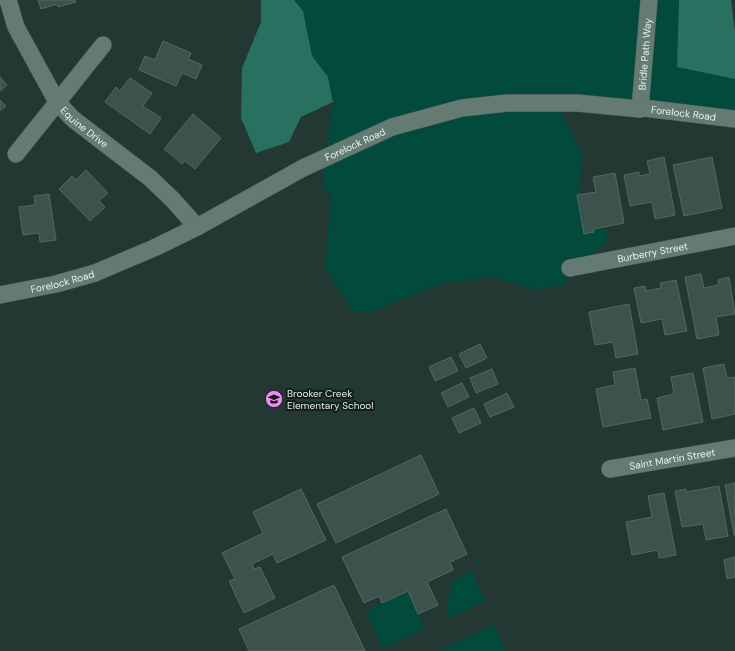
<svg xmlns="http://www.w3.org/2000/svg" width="735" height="651" viewBox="0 0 735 651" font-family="'DM Sans',sans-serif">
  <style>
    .green { fill: #024a3c }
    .water { fill: #287160 }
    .building { fill: #3d524c; stroke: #526962 }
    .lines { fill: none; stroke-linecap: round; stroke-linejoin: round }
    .minor-casing { stroke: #435651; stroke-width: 18 }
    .minor { stroke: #647b74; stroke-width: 17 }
    .labels { text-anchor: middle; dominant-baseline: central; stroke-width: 4; stroke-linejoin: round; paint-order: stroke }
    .street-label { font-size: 10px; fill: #e5f2ee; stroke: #141d1a }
    .poi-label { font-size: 10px; fill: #e5f2ee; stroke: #141d1a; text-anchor: start }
  </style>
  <rect width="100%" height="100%" fill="#233832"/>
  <!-- green -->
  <path class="green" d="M294,0H642L633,100L507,95L326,149L333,102L328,77L312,56L303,11Z
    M656,0H679L677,67L735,79V110L648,100Z
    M508,111H561L583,156L578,189L610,237L592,255L562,261L564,277L573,275L563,286L562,285L532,290L530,288L489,277L440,284L373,311L353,312L325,267L331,194L322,187L324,167L394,135L464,115Z
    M472,571L485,601L450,618L446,609L452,580Z
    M408,591L425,629L383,648L366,611Z
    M494,625L506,651H438Z"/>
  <!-- water -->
  <path class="water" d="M261,0H294L303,11L312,56L328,77L333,102L301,117L289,142L256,153L241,118L242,68L261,22Z
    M679,0H731L735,32V79L677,67Z"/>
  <!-- building -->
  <path class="building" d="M38,0H75L76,2L58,7L57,4L41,9Z
    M163,41L191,53L188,59L202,65L196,79L182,73L176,86L139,70L145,56L155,60Z
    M0,77L7,85L0,91Z
    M130,78L152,93L143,106L161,118L150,134L105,102L116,87L120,91Z
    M0,100L6,106L0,111Z
    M193,114L221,138L195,169L185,161L182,164L164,149Z
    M664,157L675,215L655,219L652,202L630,206L624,175L639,172V176L650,174L647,161Z
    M712,157L722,208L684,216L673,165Z
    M86,170L108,193L99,201L105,207L90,221L59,189L72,176L76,180Z
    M615,173L624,223L594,229V232L584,234L577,195L596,192L593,177Z
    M49,194L56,240L40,242L39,233L23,235L19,207L35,205L34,196Z
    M701,274L704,288L719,285L718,280L729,277L735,314L716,317L719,335L697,339L685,277Z
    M676,280L687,331L665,335L662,319L641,323L634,288L645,286L646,291L661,288L660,283Z
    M629,304L638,354L616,358L613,342L595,345L589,312Z
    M480,344L487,358L466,368L459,354Z
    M451,357L458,371L435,381L429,367Z
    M724,364L727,378L735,377V414L712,419L703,368Z
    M635,368L641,400L647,399L651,418L603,427L596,389L615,385L613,372Z
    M492,369L498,384L476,393L470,378Z
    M693,373L703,422L663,430L657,398L674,394L671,377Z
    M462,383L469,397L448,407L441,393Z
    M507,393L514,407L490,417L484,404Z
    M474,408L481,423L459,433L452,418Z
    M421,455L439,494L336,543L317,504Z
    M735,483V535H734L725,485Z
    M719,486L728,536L706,540L703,524L682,527L675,491L686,489V492Z
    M301,489L326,540L277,563L273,554L252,564L254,569L260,567L275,598L244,613L229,581L235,579L222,553L263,533L253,512Z
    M664,493L676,555L659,558L658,550L632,555L626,522L652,517L648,496Z
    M446,509L467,554L450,562L453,570L427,582L438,605L418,614L408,591L382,603L379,596L364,603L342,557Z
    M735,557V577L727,579L724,560Z
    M334,585L365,651H249L239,629Z"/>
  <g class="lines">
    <defs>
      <g id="minor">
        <path id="s1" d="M8,0L16,27L57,102L73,119L150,178L173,200L197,227"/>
        <path id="s2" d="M640,109L649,0"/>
        <path d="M16,154L103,45"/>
        <path id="s3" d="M570,268L735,236"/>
        <path id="s4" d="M0,295L56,284L95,273L154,248L197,227L303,168L392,127L462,108L507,103H577L640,109L644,108L735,119"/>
        <path id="s5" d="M610,469L735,448"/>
      </g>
    </defs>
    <!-- minor casing -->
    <use href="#minor" class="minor-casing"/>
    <!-- minor -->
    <use href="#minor" class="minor"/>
  </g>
  <!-- icons -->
  <defs>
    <symbol id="school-disc" viewBox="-11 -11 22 22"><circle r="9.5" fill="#ef8bf6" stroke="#141d1a"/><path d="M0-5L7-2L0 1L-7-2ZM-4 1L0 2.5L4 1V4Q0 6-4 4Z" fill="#111"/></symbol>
  </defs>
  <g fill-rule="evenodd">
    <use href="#school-disc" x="264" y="389" width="20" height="20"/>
  </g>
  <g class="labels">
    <!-- street labels -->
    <g class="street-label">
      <text stroke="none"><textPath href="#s2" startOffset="55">Bridle Path Way</textPath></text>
      <text stroke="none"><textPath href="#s4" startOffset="724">Forelock Road</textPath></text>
      <text stroke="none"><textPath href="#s1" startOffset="151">Equine Drive</textPath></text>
      <text stroke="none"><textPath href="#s4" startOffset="388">Forelock Road</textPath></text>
      <text stroke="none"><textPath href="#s3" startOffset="84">Burberry Street</textPath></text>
      <text stroke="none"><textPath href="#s4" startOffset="64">Forelock Road</textPath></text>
      <text stroke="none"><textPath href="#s5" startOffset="63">Saint Martin Street</textPath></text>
    </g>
    <!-- poi labels -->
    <g class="poi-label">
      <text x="287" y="393">Brooker Creek<tspan x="287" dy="12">Elementary School</tspan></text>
    </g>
  </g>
</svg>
